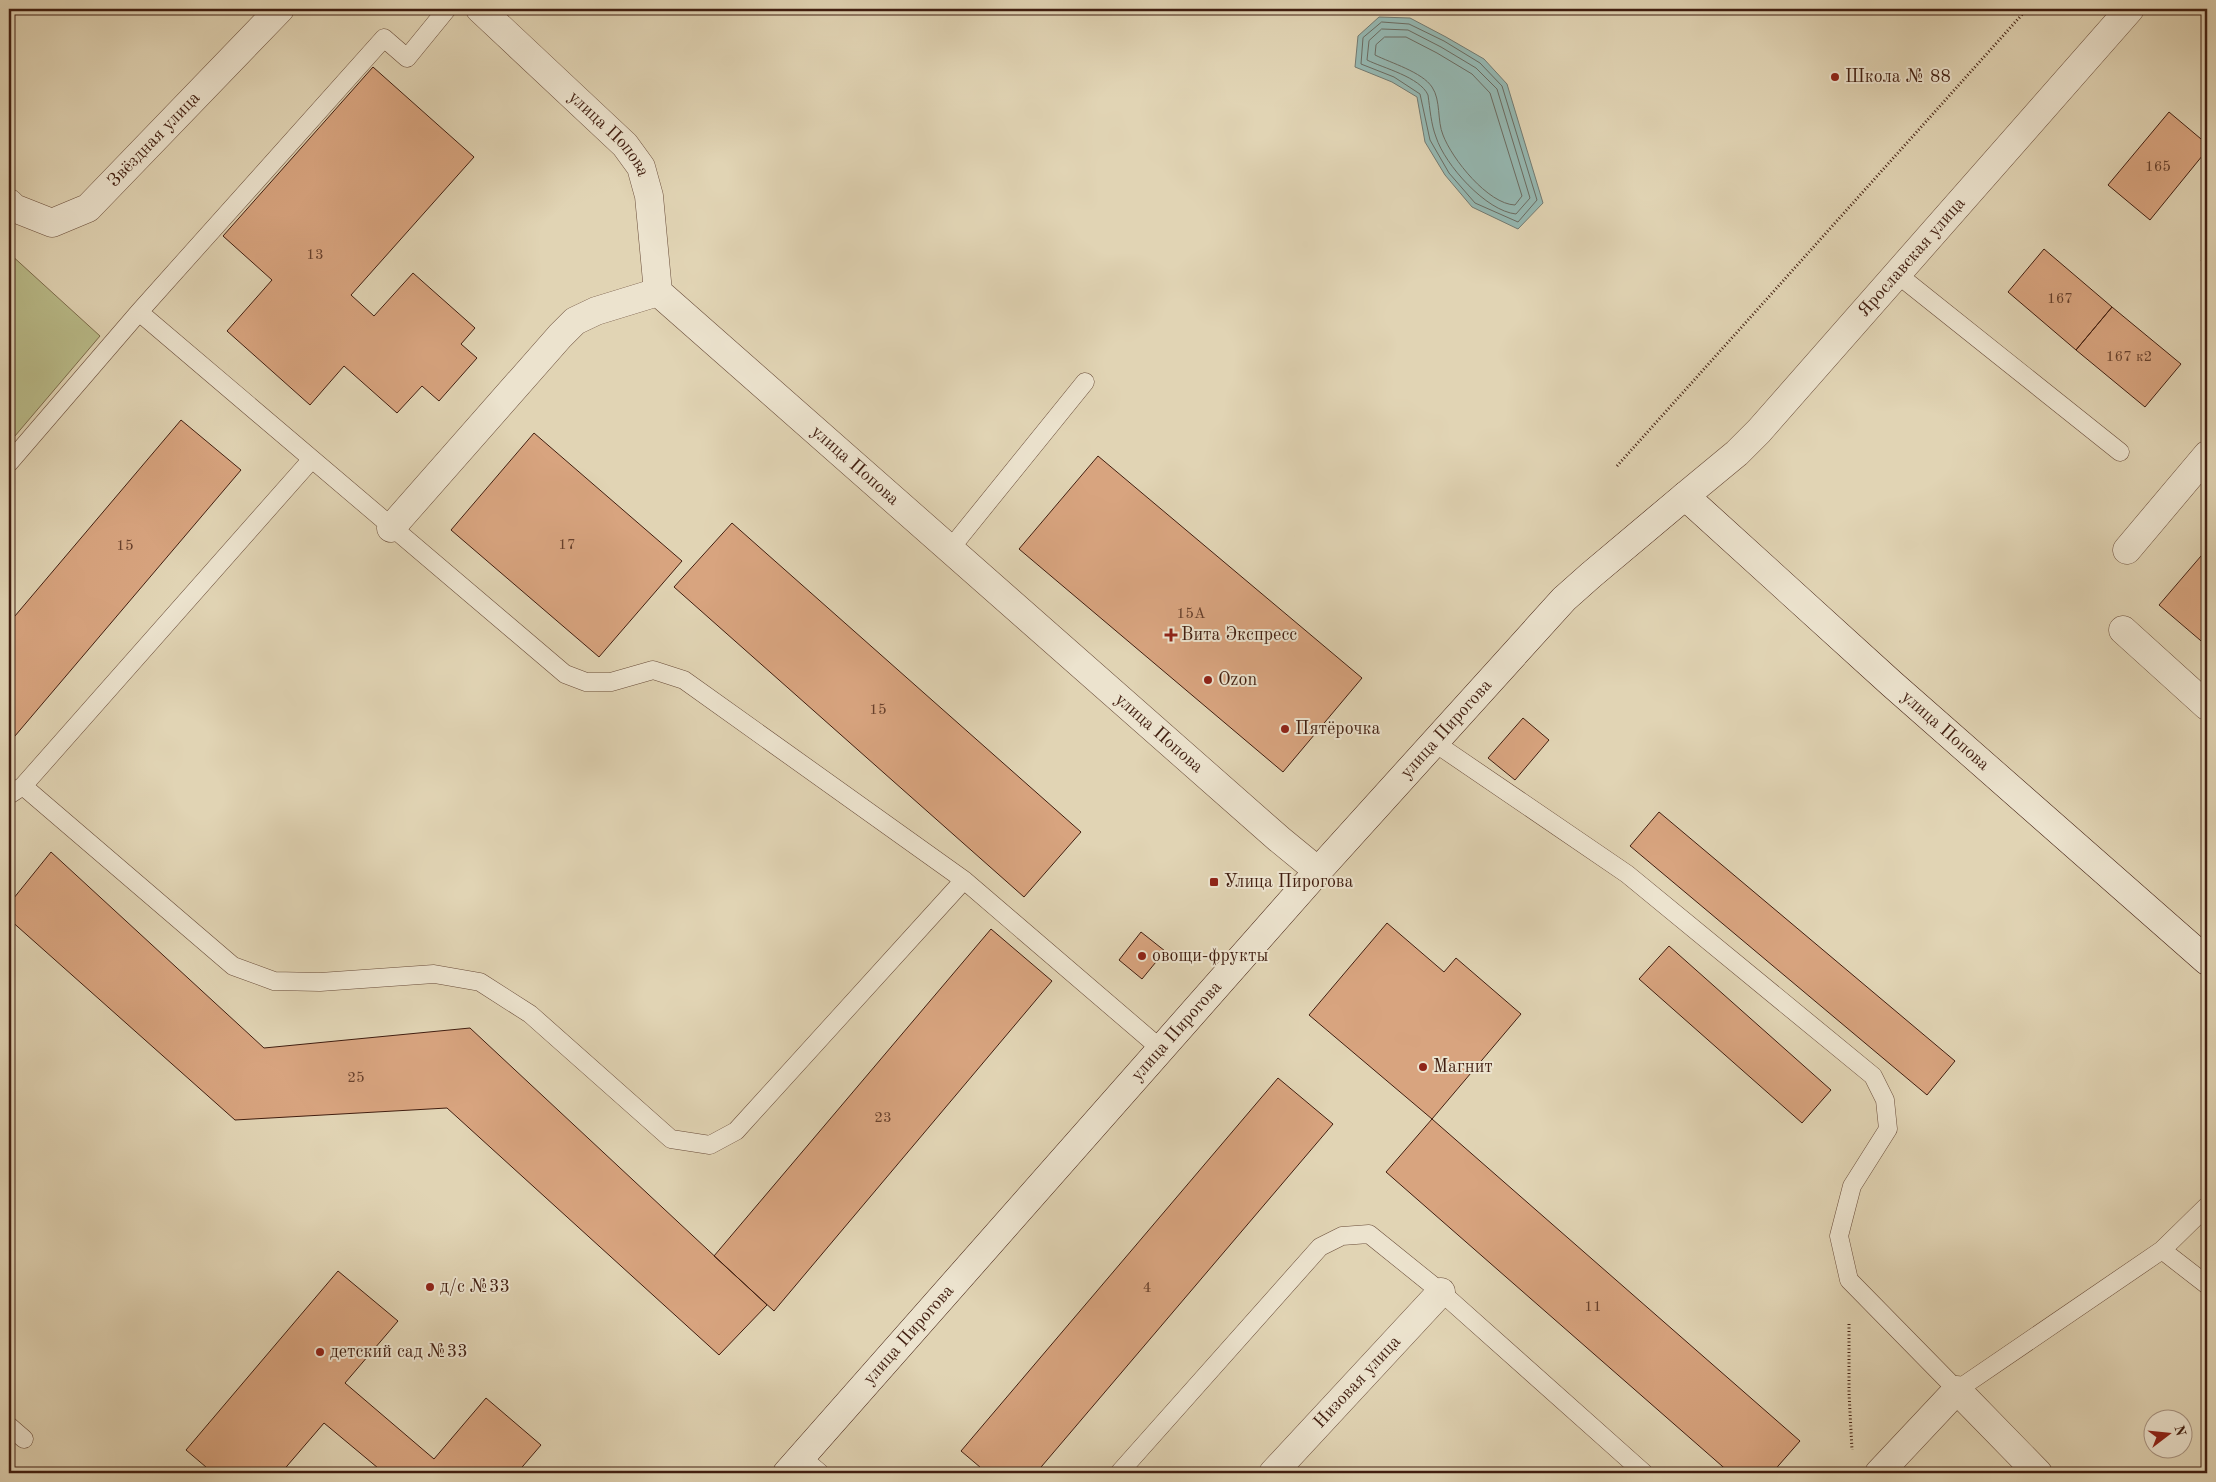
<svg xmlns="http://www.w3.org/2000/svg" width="2216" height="1482" viewBox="0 0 2216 1482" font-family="'Old Standard TT',serif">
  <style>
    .green { fill: #b9bb89; stroke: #7d6c4c }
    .water { fill: #95b8b2; stroke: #737a71 }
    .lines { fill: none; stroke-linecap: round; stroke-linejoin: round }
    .shore { stroke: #6b6b61; stroke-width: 1 }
    .building { fill: #d8a47f; stroke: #411e10 }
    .lane-casing { stroke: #694c39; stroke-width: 19 }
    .street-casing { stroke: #694c39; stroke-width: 29 }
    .secondary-casing { stroke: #411e10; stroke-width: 29 }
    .path { stroke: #411e10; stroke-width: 3; stroke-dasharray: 1 2.5; stroke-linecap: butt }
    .lane { stroke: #ece3ce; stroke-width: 18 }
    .street { stroke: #ece3ce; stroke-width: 28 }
    .secondary { stroke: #ece3ce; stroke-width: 28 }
    .poi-dot { fill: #8f2418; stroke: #ece3ce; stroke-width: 2 }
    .labels { text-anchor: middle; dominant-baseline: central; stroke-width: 4; stroke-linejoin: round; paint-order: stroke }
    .number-label { font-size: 15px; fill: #67402c }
    .poi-label { font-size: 18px; fill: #411e10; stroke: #ece3ce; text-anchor: start }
    .street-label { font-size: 18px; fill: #411e10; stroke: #ece3ce }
  </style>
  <rect width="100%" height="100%" fill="#e1d4b4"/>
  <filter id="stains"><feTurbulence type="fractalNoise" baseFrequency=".004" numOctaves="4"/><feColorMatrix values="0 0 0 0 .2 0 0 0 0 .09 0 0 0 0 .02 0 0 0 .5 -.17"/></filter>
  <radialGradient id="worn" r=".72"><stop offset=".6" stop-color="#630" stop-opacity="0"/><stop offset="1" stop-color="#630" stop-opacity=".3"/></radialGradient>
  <!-- green -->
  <path class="green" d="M9,253L100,336L9,443Z"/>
  <!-- water -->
  <path class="water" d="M1379,17L1410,18L1446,37L1484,59L1507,84L1543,203L1518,229L1472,207L1445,175L1425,142L1417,97L1392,82L1355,67L1358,36Z"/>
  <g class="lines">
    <!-- shore -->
    <path class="shore" d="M1382,22L1409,24L1444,41L1480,63L1502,86L1537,200L1518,222L1475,203L1449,173L1430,140L1420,94L1394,77L1361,64L1363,38Z
      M1382,29L1408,30L1441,47L1476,68L1497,89L1530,198L1516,214C1486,211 1445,165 1436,137C1431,124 1430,109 1428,95C1420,77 1383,68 1367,60L1369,41Z
      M1385,37H1406L1437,53L1472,74L1490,93L1522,196L1515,205C1488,204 1452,159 1443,135C1437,121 1441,100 1432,87C1422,72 1391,63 1375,55L1376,45Z"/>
  </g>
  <!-- building -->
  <path class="building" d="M373,67L474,157L351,295L374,316L413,273L475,328L461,344L477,358L439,401L422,386L397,413L344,366L310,405L227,331L272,280L223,236Z
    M2169,112L2207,144V150L2150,220L2108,185Z
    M2044,249L2112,307L2076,350L2008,292Z
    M2207,253V267L2201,261Z
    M2112,307L2181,364L2145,407L2076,350Z
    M181,420L241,470L9,743V623Z
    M534,433L682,561L599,657L451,530Z
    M1098,456L1362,678L1283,772L1019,549Z
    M732,523L1081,832L1024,897L674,587Z
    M2207,549V646L2159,605Z
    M1523,718L1549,740L1515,780L1488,758Z
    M1659,812L1955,1061L1927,1095L1630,846Z
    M51,852L264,1048L470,1028L767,1305L719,1355L447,1108L235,1120L9,919V904Z
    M1387,923L1444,972L1456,958L1521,1014L1432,1119L1309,1015Z
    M991,929L1052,981L774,1311L714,1256Z
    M1141,932L1165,951L1142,979L1119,960Z
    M1669,946L1831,1090L1802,1123L1639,979Z
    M1278,1078L1333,1124L1036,1473H987L961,1451Z
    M1432,1119L1800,1441L1772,1473H1730L1386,1172Z
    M338,1271L398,1321L345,1383L434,1459L486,1398L541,1445L517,1473H384L324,1423L281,1473H213L186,1450Z"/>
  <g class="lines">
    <defs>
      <path id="lane" d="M1897,274L2120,452
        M139,312L565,674L586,682H611L653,670L684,680L964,880L1161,1049
        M9,463L139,312L384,38L407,58L447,9
        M950,549L1085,382
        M1435,743L1627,874L1873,1076L1885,1100L1888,1129L1852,1186L1839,1236L1849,1280L1957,1390L2162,1250L2207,1206
        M23,786L233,966L274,981L320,982L434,974L480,982L530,1014L671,1139L710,1145L736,1131L964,880
        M9,795L23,786L312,459
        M2162,1250L2207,1285
        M9,1426L24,1439
        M801,1457L820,1473
        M1119,1473L1320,1247L1342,1236L1369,1234L1441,1292L1644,1473"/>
      <g id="street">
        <path id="s1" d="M480,9L625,145L641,167L649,196L658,292L1279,839L1318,871"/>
        <path id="s2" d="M9,203L14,208L52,223L88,208L280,9"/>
        <path id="s3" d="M1685,496L1737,453L1759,431L2130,9"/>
        <path d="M391,528L560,336L575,321L596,311L658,292"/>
        <path d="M2127,550L2207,455"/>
        <path d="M2123,630L2207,706"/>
        <path id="s4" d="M1273,1473L1441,1292"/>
        <path d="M1879,1473L1957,1390L2038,1473"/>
      </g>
      <g id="secondary">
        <path id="s5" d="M787,1473L1318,871L1564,599L1591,575L1685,496L1892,684L2207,961"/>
      </g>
    </defs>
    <!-- lane casing -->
    <use href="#lane" class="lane-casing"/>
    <!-- street casing -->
    <use href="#street" class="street-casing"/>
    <!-- secondary casing -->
    <use href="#secondary" class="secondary-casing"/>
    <!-- path -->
    <path class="path" d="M1617,466L2027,9
      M1849,1324V1393L1852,1450"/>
    <!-- lane -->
    <use href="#lane" class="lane"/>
    <!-- street -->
    <use href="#street" class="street"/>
    <!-- secondary -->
    <use href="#secondary" class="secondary"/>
  </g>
  <!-- markers -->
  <g class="poi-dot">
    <circle cx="1835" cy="77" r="5"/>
    <path d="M1168.5 627.5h5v5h5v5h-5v5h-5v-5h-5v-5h5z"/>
    <circle cx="1208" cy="680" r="5"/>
    <circle cx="1285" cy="729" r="5"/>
    <rect x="1209" y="877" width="10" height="10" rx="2.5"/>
    <circle cx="1142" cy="956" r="5"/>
    <circle cx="1423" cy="1067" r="5"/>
    <circle cx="430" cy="1287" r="5"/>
    <circle cx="320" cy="1352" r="5"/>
  </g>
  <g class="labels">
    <!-- number labels -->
    <g class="number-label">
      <text x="2158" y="167">165</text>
      <text x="315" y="255">13</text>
      <text x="2060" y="299">167</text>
      <text x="2129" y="357">167 к2</text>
      <text x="567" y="545">17</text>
      <text x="125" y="546">15</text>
      <text x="1191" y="614">15А</text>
      <text x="878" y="710">15</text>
      <text x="356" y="1078">25</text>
      <text x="883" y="1118">23</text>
      <text x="1147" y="1288">4</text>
      <text x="1593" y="1307">11</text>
    </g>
    <!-- poi labels -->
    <g class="poi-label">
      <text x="1845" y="77">Школа № 88</text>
      <text x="1181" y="635">Вита Экспресс</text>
      <text x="1218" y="680">Ozon</text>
      <text x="1295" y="729">Пятёрочка</text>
      <text x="1224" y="882">Улица Пирогова</text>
      <text x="1152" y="956">овощи-фрукты</text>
      <text x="1433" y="1067">Магнит</text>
      <text x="440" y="1287">д/с №33</text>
      <text x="330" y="1352">детский сад №33</text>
    </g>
    <!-- street labels -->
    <g class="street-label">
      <text stroke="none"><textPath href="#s1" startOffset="180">улица Попова</textPath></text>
      <text stroke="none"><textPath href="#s2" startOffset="182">Звёздная улица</textPath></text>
      <text stroke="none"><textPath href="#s3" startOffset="330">Ярославская улица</textPath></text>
      <text stroke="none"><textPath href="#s1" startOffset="615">улица Попова</textPath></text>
      <text stroke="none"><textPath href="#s5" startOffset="994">улица Пирогова</textPath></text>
      <text stroke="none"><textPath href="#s5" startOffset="1679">улица Попова</textPath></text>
      <text stroke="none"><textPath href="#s1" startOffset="1020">улица Попова</textPath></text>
      <text stroke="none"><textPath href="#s5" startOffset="589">улица Пирогова</textPath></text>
      <text stroke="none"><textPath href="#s5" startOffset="184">улица Пирогова</textPath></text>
      <text stroke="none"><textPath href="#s4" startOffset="124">Низовая улица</textPath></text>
    </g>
  </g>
  <!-- margin -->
  <rect width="2216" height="1482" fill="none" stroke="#e1d4b4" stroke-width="30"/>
  <rect x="10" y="10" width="2196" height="1462" fill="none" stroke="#411e10" stroke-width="2.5"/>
  <rect x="15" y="15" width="2186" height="1452" fill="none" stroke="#411e10"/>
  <!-- north arrow -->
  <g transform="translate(2168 1434) rotate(74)"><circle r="24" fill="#ece3ce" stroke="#a89482"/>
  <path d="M0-4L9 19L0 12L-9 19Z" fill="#8f2418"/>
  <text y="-8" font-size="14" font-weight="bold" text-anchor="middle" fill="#411e10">N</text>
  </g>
  <rect width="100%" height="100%" filter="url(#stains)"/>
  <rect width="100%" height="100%" fill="url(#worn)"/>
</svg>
